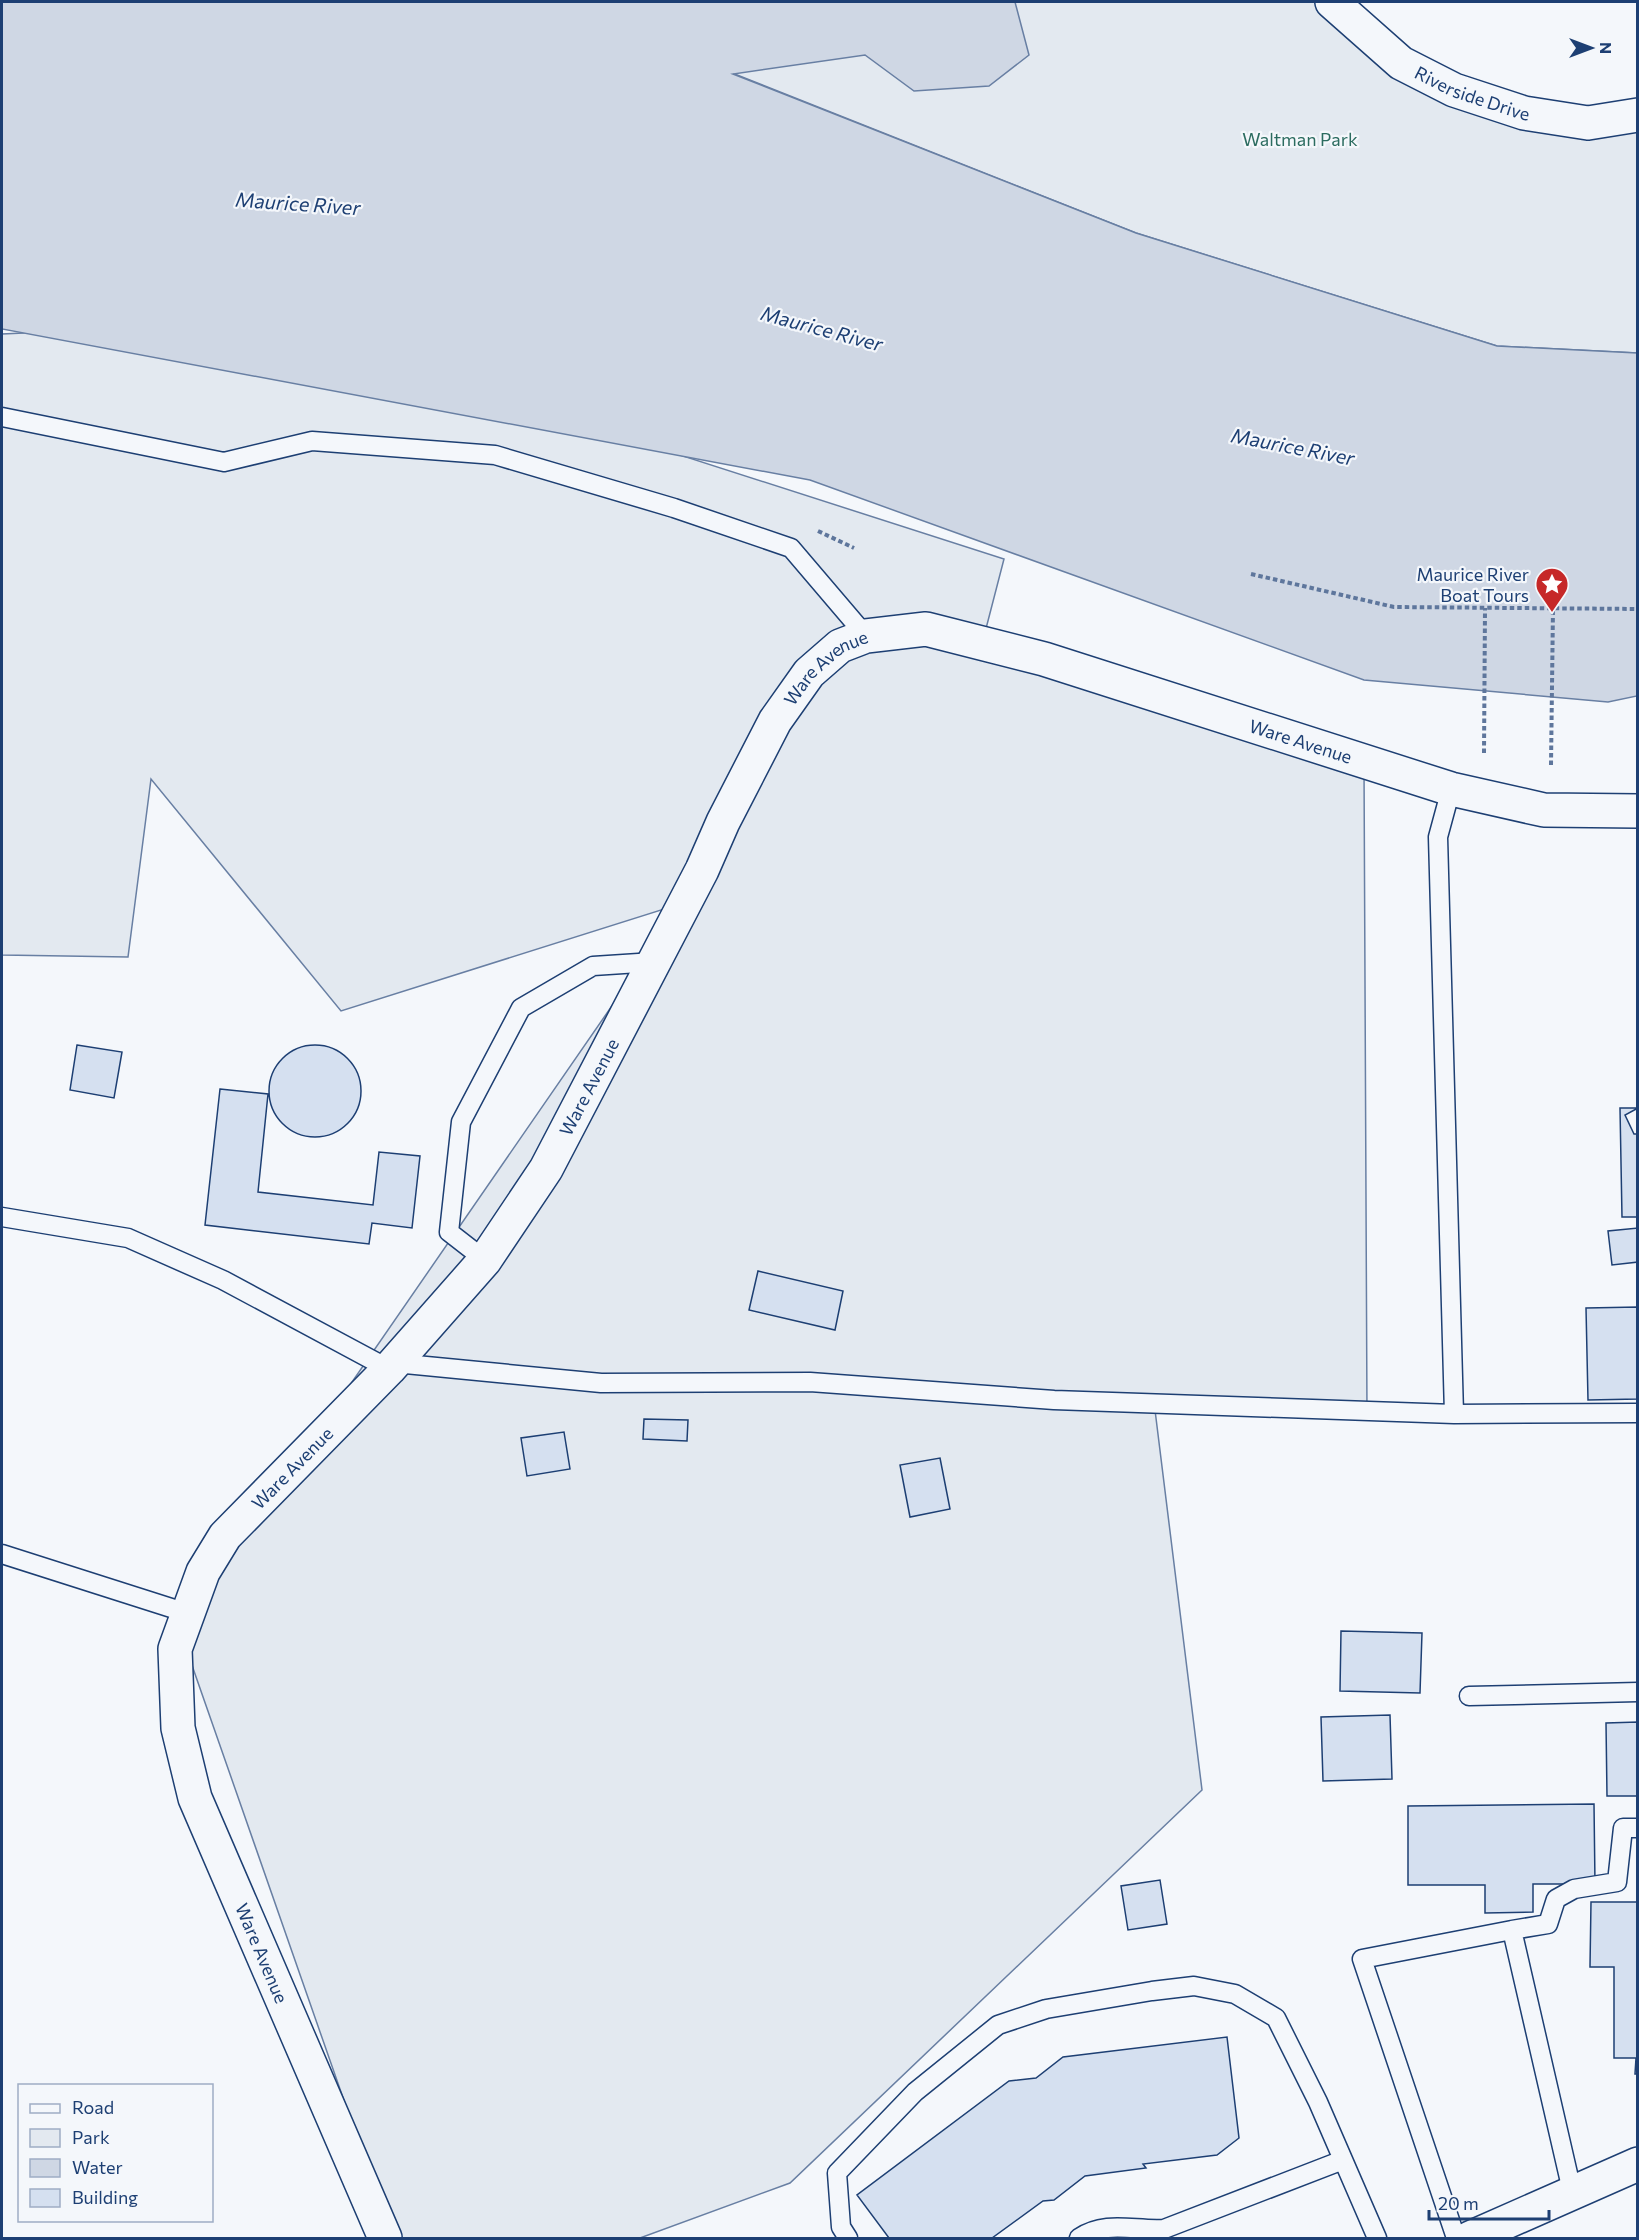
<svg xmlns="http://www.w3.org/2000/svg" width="1639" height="2240" viewBox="0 0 1639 2240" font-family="Commissioner,sans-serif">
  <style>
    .green { fill: #e3e9f0; stroke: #687fa3; stroke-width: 1.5 }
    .water { fill: #cfd7e4; stroke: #687fa3; stroke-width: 1.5 }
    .building { fill: #d5e0f0; stroke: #1d3f73; stroke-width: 1.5 }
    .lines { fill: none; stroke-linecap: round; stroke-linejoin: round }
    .service-casing { stroke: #1d3f73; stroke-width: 21 }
    .minor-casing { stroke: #1d3f73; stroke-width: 36 }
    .primary-casing { stroke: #1d3f73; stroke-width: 36 }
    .path { stroke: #5e769c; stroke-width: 4; stroke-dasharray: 4.5 3; stroke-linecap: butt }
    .service { stroke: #f4f7fb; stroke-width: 18 }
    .minor { stroke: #f4f7fb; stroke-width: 33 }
    .primary { stroke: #f4f7fb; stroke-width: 33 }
    .labels { text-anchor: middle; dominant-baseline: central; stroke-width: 4.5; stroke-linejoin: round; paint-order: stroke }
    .street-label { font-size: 18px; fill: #1d3f73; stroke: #f4f7fb }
    .park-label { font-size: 18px; fill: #2c6c60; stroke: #f4f7fb }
    .poi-label { font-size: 18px; fill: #1d3f73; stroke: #f4f7fb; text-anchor: end }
    .water-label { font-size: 20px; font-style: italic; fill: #1d3f73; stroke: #f4f7fb }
  </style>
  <rect width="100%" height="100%" fill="#f4f7fb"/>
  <!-- green -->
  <path class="green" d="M703,2H1353L1454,90L1637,120V353L1497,346L1136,233L732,73Z
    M266,322L1004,559L982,644L1364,765L1367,1414L1155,1410L1202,1790L790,2183L640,2238H392L180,1631L683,903L341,1011L151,779L128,957L2,955V334Z"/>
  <!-- water -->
  <path class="water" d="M2,2H1015L1029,55L989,86L914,91L865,55L733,74L1136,233L1497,346L1637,353V696L1608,702L1364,680L810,480L2,329Z"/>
  <!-- building -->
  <path class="building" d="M77,1045L122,1052L114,1098L70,1090Z
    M269 1091a46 46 0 1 1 92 0a46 46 0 1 1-92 0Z
    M220,1089L268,1094L258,1192L373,1205L379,1152L420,1156L412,1228L372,1223L369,1244L205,1225Z
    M1620,1108H1638L1625,1115L1634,1134H1638V1217H1622Z
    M1638,1228V1262L1612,1265L1608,1231Z
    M758,1271L843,1291L835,1330L749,1310Z
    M1638,1307V1399L1588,1400L1586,1308Z
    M644,1419L688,1420L687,1441L643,1439Z
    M564,1432L570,1469L527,1476L521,1438Z
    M940,1458L950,1509L910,1517L900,1465Z
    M1341,1631L1422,1633L1420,1693L1340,1691Z
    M1390,1715L1392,1779L1323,1781L1321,1717Z
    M1638,1722V1796H1607L1606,1723Z
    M1594,1804L1595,1884H1533V1912L1485,1913V1885H1408V1806Z
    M1160,1880L1167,1924L1128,1930L1121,1886Z
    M1591,1902H1638V2074H1635L1636,2058H1614V1967H1590Z
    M1227,2037L1239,2138L1217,2155L1143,2164L1146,2168L1085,2176L1054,2200L1043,2201L992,2238H889L857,2195L1009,2081L1036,2078L1063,2057Z"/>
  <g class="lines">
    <defs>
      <path id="service" d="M2,417L224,462L312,441L495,455L674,508L791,548L866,636
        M2,1217L128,1238L223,1280L389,1369
        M485,1260L449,1232L461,1122L521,1008L593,966L654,962
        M395,1363L601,1383L810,1382L1054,1400L1454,1414L1438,837L1451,789
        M1454,1414L1638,1413
        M2,1554L187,1613
        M1469,1696L1638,1692
        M1512,1930L1548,1924L1556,1899L1574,1889L1617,1882L1623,1828H1638
        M848,2238L841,2227L837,2173L915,2092L998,2025L1046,2009L1152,1991L1194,1986L1235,1994L1276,2018L1318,2102L1377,2238
        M1079,2238C1106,2220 1134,2231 1164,2229L1343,2160
        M1456,2238L1362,1959L1512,1930L1572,2191"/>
      <g id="minor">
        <path id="s1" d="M1332,2L1401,63L1454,90L1524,113L1588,123L1638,115"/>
        <path id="s2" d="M385,2238L195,1798L178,1728L175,1649L203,1572L225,1536L389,1369L485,1260L546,1169L702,870L723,822L775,721L809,673L840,646L866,636L926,629L1044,659L1451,789L1544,810L1638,811"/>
      </g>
      <path id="primary" d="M1470,2238L1638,2164"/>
    </defs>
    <!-- service casing -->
    <use href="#service" class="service-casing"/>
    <!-- minor casing -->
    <use href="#minor" class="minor-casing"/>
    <!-- primary casing -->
    <use href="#primary" class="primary-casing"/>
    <!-- path -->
    <path class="path" d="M818,531L854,548
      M1251,574L1394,607L1638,609
      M1484,753L1485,608
      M1551,765L1553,608"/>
    <!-- service -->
    <use href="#service" class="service"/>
    <!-- minor -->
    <use href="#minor" class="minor"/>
    <!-- primary -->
    <use href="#primary" class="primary"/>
  </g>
  <!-- icons -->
  <defs>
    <symbol id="sight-pin" viewBox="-11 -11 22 30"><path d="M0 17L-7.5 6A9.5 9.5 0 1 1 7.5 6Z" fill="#c62828" stroke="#f4f7fb"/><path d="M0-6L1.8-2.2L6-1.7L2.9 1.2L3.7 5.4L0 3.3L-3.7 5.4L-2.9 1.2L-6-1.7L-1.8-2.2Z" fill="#fff"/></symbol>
  </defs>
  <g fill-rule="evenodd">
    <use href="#sight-pin" x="1533" y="565" width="38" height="52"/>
  </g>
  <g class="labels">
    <!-- street labels -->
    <g class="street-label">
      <text stroke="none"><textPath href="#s1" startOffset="170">Riverside Drive</textPath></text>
      <text stroke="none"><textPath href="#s2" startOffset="1822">Ware Avenue</textPath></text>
      <text stroke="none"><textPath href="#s2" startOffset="2326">Ware Avenue</textPath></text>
      <text stroke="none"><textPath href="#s2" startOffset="1336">Ware Avenue</textPath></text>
      <text stroke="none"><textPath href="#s2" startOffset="850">Ware Avenue</textPath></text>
      <text transform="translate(262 1953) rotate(67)">Ware Avenue</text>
    </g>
    <!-- park labels -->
    <g class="park-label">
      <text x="1300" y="139">Waltman Park</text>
    </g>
    <!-- poi labels -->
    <g class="poi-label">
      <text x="1529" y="574">Maurice River<tspan x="1529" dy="21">Boat Tours</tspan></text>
    </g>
    <!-- water labels -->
    <g class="water-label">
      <text transform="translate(298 203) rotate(4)">Maurice River</text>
      <text transform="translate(822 328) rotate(15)">Maurice River</text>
      <text transform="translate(1293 446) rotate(11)">Maurice River</text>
    </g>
  </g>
  <!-- border -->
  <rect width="1639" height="2240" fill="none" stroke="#1d3f73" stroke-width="6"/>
  <!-- legend -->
  <rect x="18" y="2084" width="195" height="138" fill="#f4f7fb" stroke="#9eadc5" stroke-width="1.5"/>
  <rect x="30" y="2104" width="30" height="9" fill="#f4f7fb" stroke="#9eadc5" stroke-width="1.5"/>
  <text x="72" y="2114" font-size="18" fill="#1d3f73">Road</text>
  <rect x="30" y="2129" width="30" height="18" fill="#e3e9f0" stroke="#9eadc5" stroke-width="1.5"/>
  <text x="72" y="2144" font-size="18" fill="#1d3f73">Park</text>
  <rect x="30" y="2159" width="30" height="18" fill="#cfd7e4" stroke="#9eadc5" stroke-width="1.5"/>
  <text x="72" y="2174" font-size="18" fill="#1d3f73">Water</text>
  <rect x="30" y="2189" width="30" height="18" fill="#d5e0f0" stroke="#9eadc5" stroke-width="1.5"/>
  <text x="72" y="2204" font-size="18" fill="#1d3f73">Building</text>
  <!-- north arrow -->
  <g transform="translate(1591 48) rotate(90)" stroke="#f4f7fb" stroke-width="4.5" paint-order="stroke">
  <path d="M0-4.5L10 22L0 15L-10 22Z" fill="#1d3f73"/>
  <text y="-9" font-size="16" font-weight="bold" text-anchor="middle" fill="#1d3f73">N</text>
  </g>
  <!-- scale -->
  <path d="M1429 2210v9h120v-9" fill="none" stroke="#1d3f73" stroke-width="3"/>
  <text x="1438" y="2210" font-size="18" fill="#1d3f73" stroke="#f4f7fb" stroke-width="4.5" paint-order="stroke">20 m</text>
</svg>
